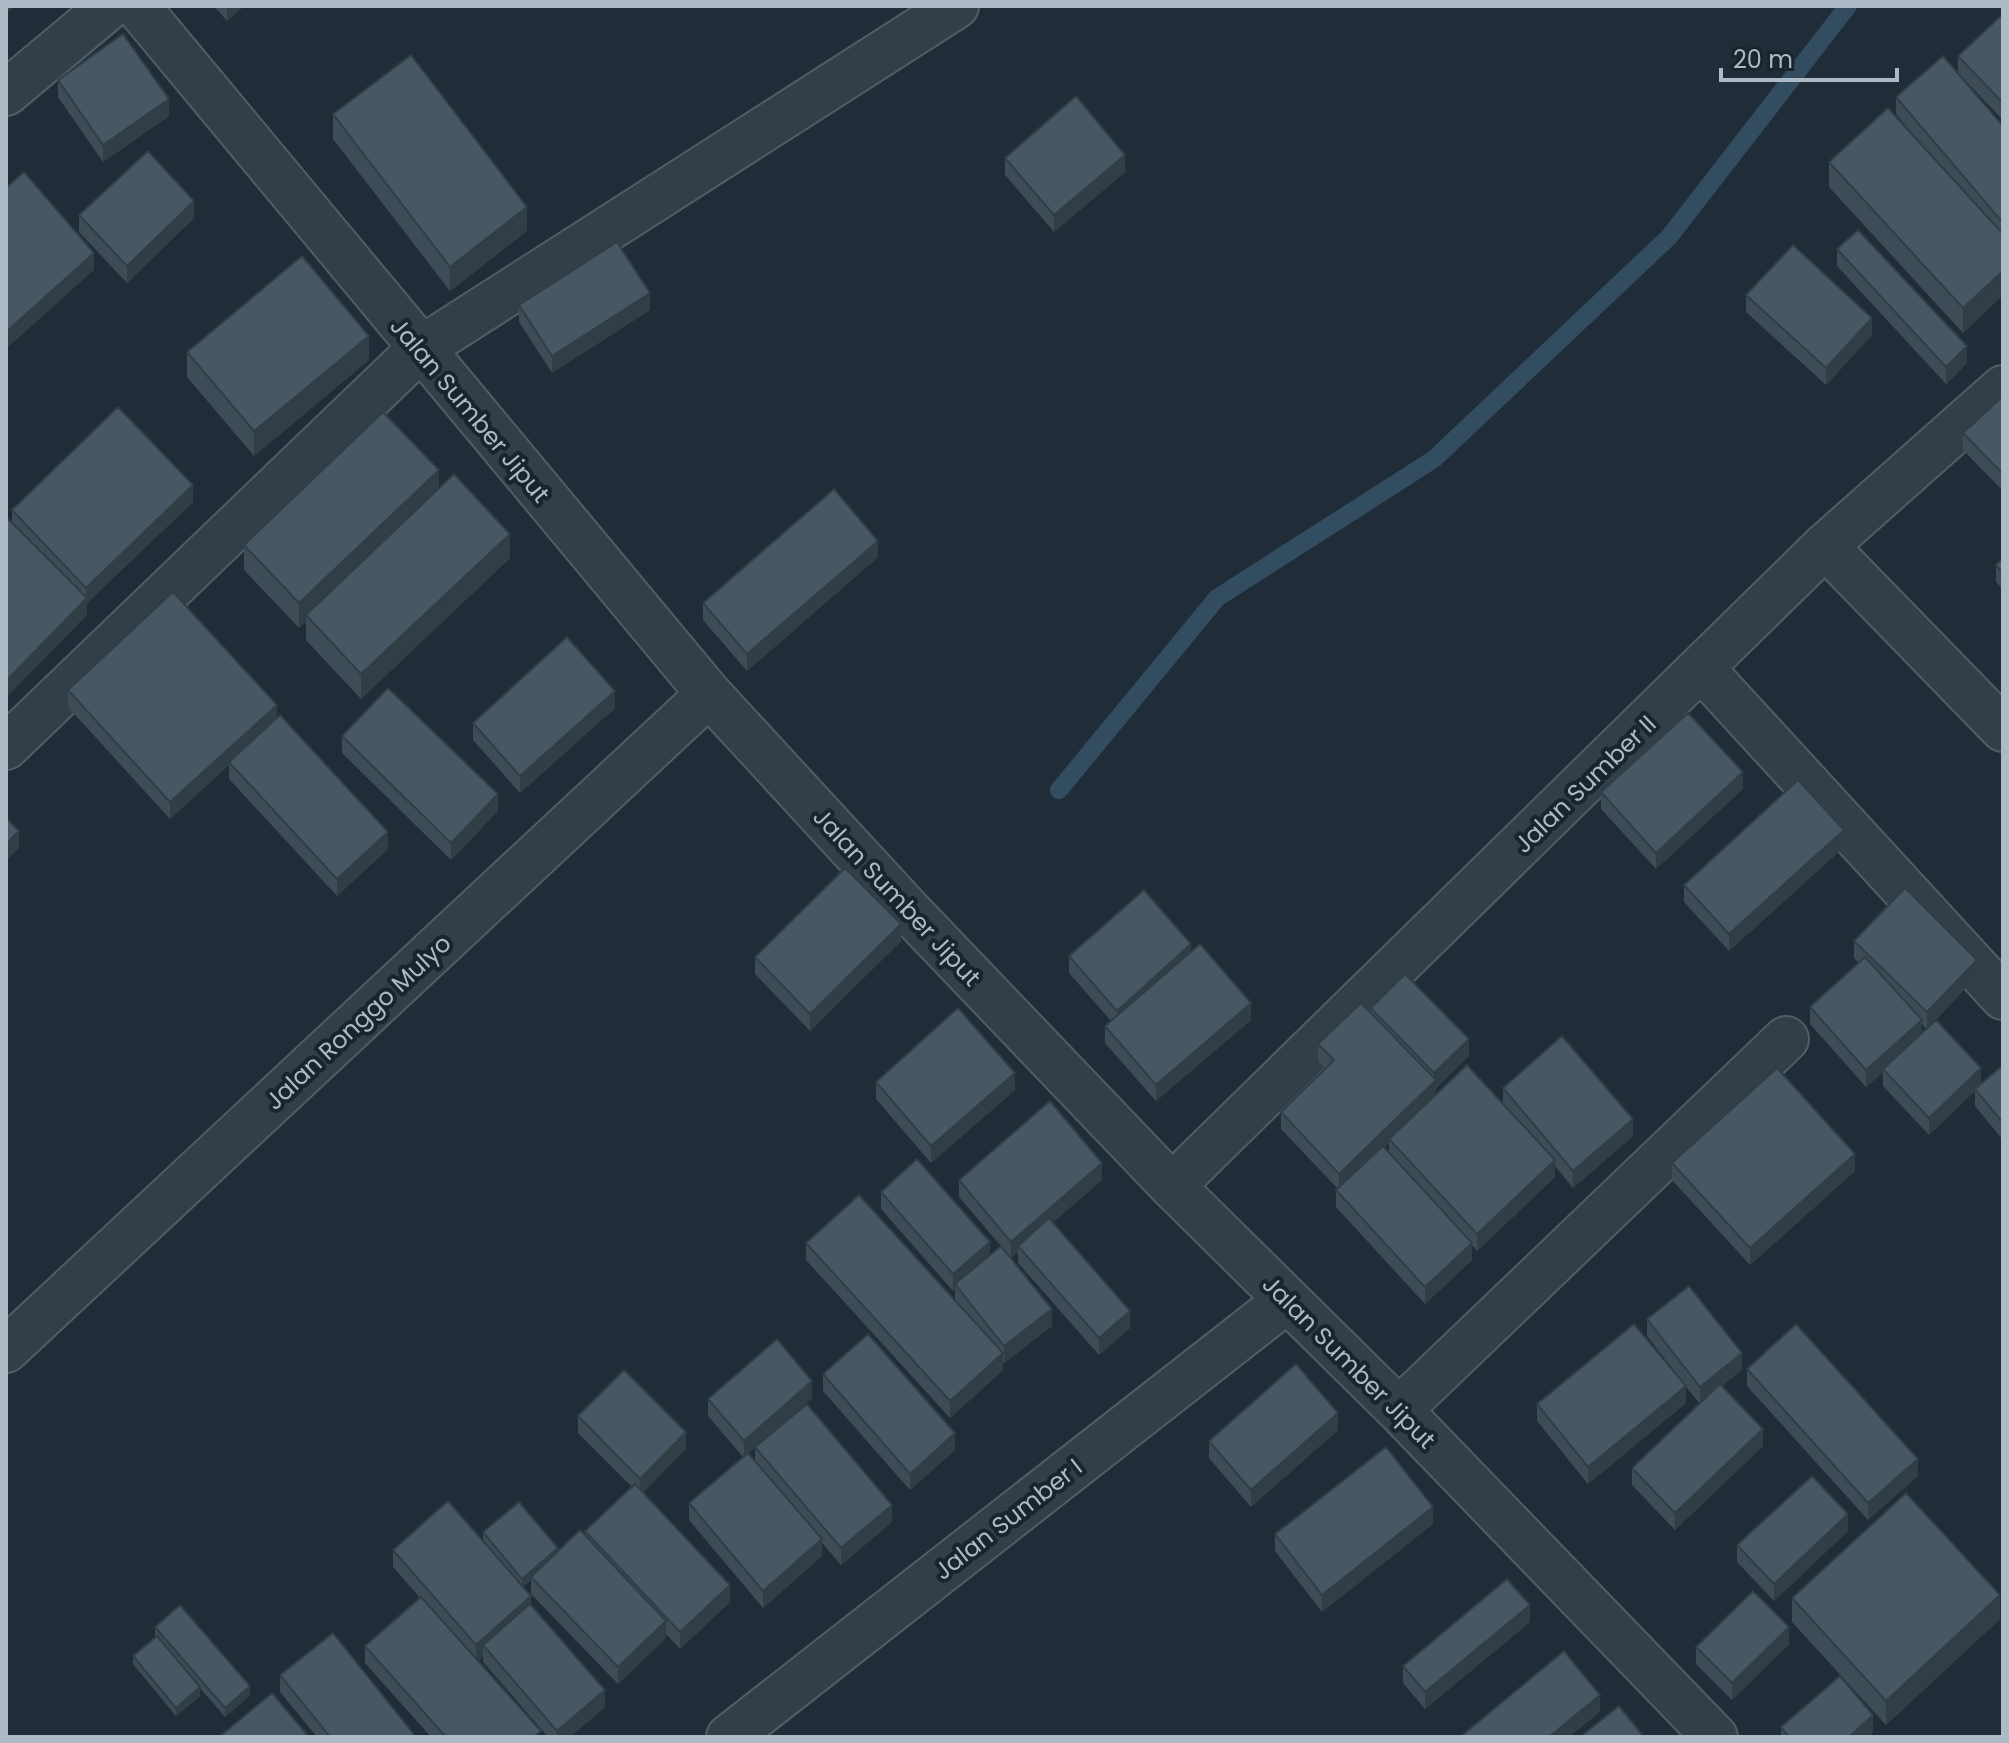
<svg xmlns="http://www.w3.org/2000/svg" width="2009" height="1743" viewBox="0 0 2009 1743" font-family="Poppins,sans-serif">
  <style>
    .lines { fill: none; stroke-linecap: round; stroke-linejoin: round }
    .stream { stroke: #324c60; stroke-width: 18 }
    .minor-casing { stroke: #515d66; stroke-width: 48 }
    .minor { stroke: #333f48; stroke-width: 44 }
    .wall { fill: #3d4c56; fill-rule: evenodd }
    .shaded-wall { fill: #323e46 }
    .building { fill: #475864; stroke: #323e46; stroke-width: 2 }
    .labels { text-anchor: middle; dominant-baseline: central; stroke-width: 8; stroke-linejoin: round; paint-order: stroke }
    .street-label { font-size: 24px; fill: #adbac5; stroke: #19242c }
  </style>
  <rect width="100%" height="100%" fill="#202d38"/>
  <g class="lines">
    <!-- stream -->
    <path class="stream" d="M1059,790L1217,598L1434,459L1669,237L1848,6"/>
    <defs>
      <path id="minor" d="M137,6L709,694L908,910L1172,1186L1399,1410L1715,1737
        M6,93L110,6
        M1825,546L2003,729
        M1702,669L2003,997
        M6,747L419,350L956,6
        M1172,1186L1825,546L2003,388
        M6,1350L709,694
        M1399,1410L1786,1039
        M729,1737L1286,1301"/>
    </defs>
    <!-- minor casing -->
    <use href="#minor" class="minor-casing"/>
    <!-- minor -->
    <use href="#minor" class="minor"/>
  </g>
  <!-- wall -->
  <path class="wall" d="M214,6H244L227,21Z
    M2003,14V120L1958,73V56Z
    M58,80L169,116L103,162L58,97Z
    M1896,97L2003,126V295L1963,333L1829,187V162L1922,145L1896,114Z
    M333,114L527,231L450,291L333,139Z
    M1005,158L1125,172L1054,232L1005,175Z
    M79,215L194,218L127,283L79,232Z
    M1837,249L1967,363L1946,384L1837,266Z
    M1746,295L1872,335L1826,385L1746,312Z
    M519,305L650,310L552,373L519,322Z
    M187,352L369,360L254,456L187,377Z
    M2003,396V491L1963,450V433Z
    M439,488L510,558L361,699L306,640V622L299,628L244,570V545Z
    M193,502L87,603V615L12,523V510Z
    M878,557L747,671L703,620V603Z
    M2003,558V590L1996,582V565Z
    M68,690L277,718L388,849L337,896L229,779V765L170,819L68,707Z
    M615,708L520,793L473,740V723Z
    M342,736L498,811L451,860L342,753Z
    M1743,789L1656,869L1601,809V792Z
    M1844,847L1729,951L1684,902V885Z
    M901,941L810,1031L755,974V957Z
    M1854,941L1977,976L1934,1022L1981,1083L2003,1065V1140L1975,1106V1091L1929,1135L1883,1086V1072L1866,1087L1810,1024V1007L1859,963L1854,958ZM1922,1024L1926,1029L1922,1033Z
    M1191,951L1251,1020L1156,1101L1105,1043V1026L1111,1021L1069,973V956Z
    M1371,1008L1469,1056L1436,1088V1094L1503,1104V1088L1633,1136L1573,1188L1555,1166V1177L1477,1251L1472,1245V1260L1425,1304L1336,1207V1190L1337,1188L1281,1129V1112L1326,1069L1318,1061V1044L1371,1014ZM1389,1143V1153L1384,1148Z
    M876,1082L1015,1090L931,1163L876,1099Z
    M1672,1163L1855,1171L1750,1265L1672,1180Z
    M959,1180H1102L1053,1222L1130,1328L1099,1355L1018,1263V1252L1011,1258L1052,1326L1004,1363L1003,1362V1370L950,1418L806,1260V1243L955,1300V1289L953,1291L881,1209V1192L990,1255L1001,1246L959,1197Z
    M1647,1319L1742,1370L1722,1386L1763,1446L1675,1530L1632,1485V1468L1700,1404L1686,1387V1403L1588,1484L1537,1421V1404L1682,1381L1647,1336Z
    M1747,1369L1918,1476L1868,1520L1747,1386Z
    M823,1374L955,1450L910,1490L823,1391Z
    M812,1398L755,1447L892,1522L841,1565L822,1543V1556L763,1608L689,1520V1503L743,1457L708,1416V1399ZM755,1447V1461L749,1453Z
    M578,1416L686,1449L643,1492L730,1602L680,1649L666,1634V1638L618,1684L531,1594V1580L523,1587L531,1605L605,1707L570,1737H548L483,1662V1656L478,1661L541,1737H431L365,1663V1646L420,1598L393,1567V1550L483,1541V1532L558,1551L585,1535V1531L632,1487L578,1433Z
    M1338,1430L1251,1507L1209,1458V1441Z
    M1433,1524L1322,1612L1275,1551V1534Z
    M1848,1531L1774,1601L1737,1562V1545Z
    M1792,1598L2000,1619L1886,1725L1792,1622Z
    M1530,1622L1425,1709L1403,1683V1666Z
    M155,1627L250,1695L225,1717L200,1688V1696L176,1716L133,1664V1656L157,1637L155,1636Z
    M1789,1644L1732,1700L1696,1664V1647Z
    M280,1675L416,1737H317L280,1692Z
    M1781,1727L1873,1732L1868,1737H1781Z"/>
  <!-- shaded-wall -->
  <path class="shaded-wall" d="M6,6H15L6,14Z
    M227,6H244L227,21Z
    M169,99V116L103,162V145Z
    M1125,155V172L1054,232V215Z
    M194,201V218L127,283V266Z
    M527,207V231L450,291V267Z
    M94,253V270L6,349V332Z
    M2003,271V295L1963,333V308Z
    M650,293V310L552,373V356Z
    M1872,318V335L1826,385V368Z
    M369,336V360L254,456V431Z
    M1967,346V363L1946,384V367Z
    M439,470V495L306,615V622L299,628V603Z
    M193,485V502L87,603V615L6,698V681L86,599V588Z
    M510,534V558L361,699V674Z
    M878,541V557L747,671V654Z
    M615,691V708L520,793V776Z
    M277,705V722L229,762V765L170,819V802Z
    M1743,772V789L1656,869V853Z
    M498,794V811L451,860V843Z
    M1844,830V847L1729,951V934Z
    M19,831V848L6,861V844Z
    M388,832V849L337,896V879Z
    M901,924V941L810,1031V1014Z
    M1191,944V961L1117,1028V1011Z
    M1977,960V976L1927,1029V1012Z
    M1251,1003V1020L1156,1101V1085Z
    M1922,1020V1037L1883,1069V1072L1866,1087V1070Z
    M1469,1039V1056L1436,1088V1097L1389,1139V1143L1339,1191V1174L1434,1082V1073Z
    M1981,1068V1085L1975,1089V1091L1929,1135V1118Z
    M1015,1073V1090L931,1163V1146Z
    M1633,1119V1136L1573,1188V1171Z
    M1855,1154V1171L1750,1265V1248Z
    M1555,1160V1177L1477,1251V1234Z
    M1102,1163V1180L1021,1250L1018,1246V1252L1011,1258V1242Z
    M990,1242V1259L955,1284V1289L953,1291V1274Z
    M1472,1243V1260L1425,1304V1287Z
    M1052,1309V1326L1004,1363V1346Z
    M1130,1311V1328L1099,1355V1338Z
    M1003,1353V1370L950,1418V1401Z
    M1742,1353V1370L1700,1404V1387Z
    M812,1381V1398L744,1458V1441Z
    M1686,1386V1403L1588,1484V1467Z
    M1338,1413V1430L1251,1507V1490Z
    M1763,1429V1446L1675,1530V1513Z
    M686,1432V1449L640,1496V1479Z
    M955,1433V1450L910,1490V1474Z
    M1918,1459V1476L1868,1520V1503Z
    M892,1505V1522L841,1565V1548Z
    M1433,1507V1524L1322,1612V1595Z
    M1848,1514V1531L1774,1601V1584Z
    M822,1539V1556L763,1608V1591Z
    M558,1548V1557L531,1577V1580L522,1588V1579Z
    M730,1585V1602L680,1649V1632Z
    M2000,1595V1619L1886,1725V1701Z
    M531,1596V1613L483,1645V1656L476,1662V1645Z
    M1530,1605V1622L1425,1709V1692Z
    M666,1621V1638L618,1684V1667Z
    M1789,1627V1644L1732,1700V1683Z
    M250,1686V1695L225,1717V1708Z
    M200,1687V1696L176,1716V1708Z
    M605,1690V1707L570,1737H557V1731Z
    M1600,1695V1712L1569,1737H1549Z
    M1873,1715V1732L1868,1737H1849Z"/>
  <!-- building -->
  <path class="building" d="M2003,14V103L1958,56Z
    M123,34L169,99L103,145L58,80Z
    M411,55L527,207L450,267L333,114Z
    M1943,56L2003,126V223L1896,97Z
    M1076,96L1125,155L1054,215L1005,158Z
    M1888,108L2003,234V271L1963,308L1829,162Z
    M148,151L194,201L127,266L79,215Z
    M24,172L94,253L6,332V188Z
    M1858,230L1967,346L1946,367L1837,249Z
    M617,242L650,293L552,356L519,305Z
    M1793,245L1872,318L1826,368L1746,295Z
    M302,256L369,336L254,431L187,352Z
    M2003,396V474L1963,433Z
    M118,407L193,485L86,588L12,510Z
    M383,412L439,470L299,603L244,545Z
    M454,474L510,534L361,674L306,615Z
    M834,489L878,541L747,654L703,603Z
    M6,517L87,598L6,681Z
    M2003,558V573L1996,565Z
    M173,592L277,705L170,802L68,690Z
    M567,637L615,691L520,776L473,723Z
    M388,688L498,794L451,843L342,736Z
    M1688,713L1743,772L1656,853L1601,792Z
    M280,715L388,832L337,879L229,762Z
    M1798,780L1844,830L1729,934L1684,885Z
    M6,818L19,831L6,844Z
    M845,868L901,924L810,1014L755,957Z
    M1905,888L1977,960L1927,1012L1854,941Z
    M1144,890L1191,944L1117,1011L1069,956Z
    M1200,944L1251,1003L1156,1085L1105,1026Z
    M1865,957L1922,1020L1866,1070L1810,1007Z
    M1405,974L1469,1039L1434,1073L1371,1008Z
    M1361,1003L1436,1080L1339,1174L1281,1112L1334,1060L1318,1044Z
    M958,1008L1015,1073L931,1146L876,1082Z
    M1936,1020L1981,1068L1929,1118L1883,1069Z
    M1562,1036L1633,1119L1573,1171L1503,1088Z
    M1467,1065L1555,1160L1477,1234L1389,1139Z
    M2003,1065V1123L1975,1089Z
    M1777,1068L1855,1154L1750,1248L1672,1163Z
    M1050,1101L1102,1163L1011,1242L959,1180Z
    M1383,1146L1472,1243L1425,1287L1336,1190Z
    M917,1159L990,1242L953,1274L881,1192Z
    M859,1195L1003,1353L950,1401L806,1243Z
    M1049,1218L1130,1311L1099,1338L1018,1246Z
    M1001,1246L1052,1309L1004,1346L955,1284Z
    M1689,1286L1742,1353L1700,1387L1647,1319Z
    M1634,1324L1686,1386L1588,1467L1537,1404Z
    M1796,1324L1918,1459L1868,1503L1747,1369Z
    M868,1334L955,1433L910,1474L823,1374Z
    M777,1339L812,1381L744,1441L708,1399Z
    M1296,1364L1338,1413L1251,1490L1209,1441Z
    M624,1370L686,1432L640,1479L578,1416Z
    M1720,1384L1763,1429L1675,1513L1632,1468Z
    M807,1404L892,1505L841,1548L755,1447Z
    M1386,1447L1433,1507L1322,1595L1275,1534Z
    M748,1453L822,1539L763,1591L689,1503Z
    M1812,1476L1848,1514L1774,1584L1737,1545Z
    M635,1484L730,1585L680,1632L585,1531Z
    M1906,1493L2000,1595L1886,1701L1792,1598Z
    M448,1501L531,1596L476,1645L393,1550Z
    M519,1502L558,1548L522,1579L483,1532Z
    M580,1530L666,1621L618,1667L531,1577Z
    M1507,1579L1530,1605L1425,1692L1403,1666Z
    M1753,1591L1789,1627L1732,1683L1696,1647Z
    M421,1597L541,1731L534,1737H446L365,1646Z
    M530,1604L605,1690L557,1731L483,1645Z
    M180,1605L250,1686L225,1708L155,1627Z
    M333,1633L416,1737H330L280,1675Z
    M157,1636L200,1687L176,1708L133,1656Z
    M1564,1651L1600,1695L1549,1737H1460Z
    M1840,1676L1873,1715L1849,1737H1789L1781,1727Z
    M272,1693L309,1737H219Z
    M1619,1706L1644,1737H1580Z"/>
  <g class="labels">
    <!-- street labels -->
    <g class="street-label">
      <text transform="translate(470 410) rotate(50)">Jalan Sumber Jiput</text>
      <text transform="translate(1585 784) rotate(-44)">Jalan Sumber II</text>
      <text transform="translate(897 897) rotate(47)">Jalan Sumber Jiput</text>
      <text transform="translate(358 1022) rotate(-43)">Jalan Ronggo Mulyo</text>
      <text transform="translate(1349 1362) rotate(45)">Jalan Sumber Jiput</text>
      <text transform="translate(1008 1519) rotate(-38)">Jalan Sumber I</text>
    </g>
  </g>
  <!-- border -->
  <rect width="2009" height="1743" fill="none" stroke="#adbac5" stroke-width="16"/>
  <!-- scale -->
  <path d="M1721 68v12h176v-12" fill="none" stroke="#adbac5" stroke-width="4"/>
  <text x="1733" y="68" font-size="24" fill="#adbac5" stroke="#19242c" stroke-width="6" paint-order="stroke">20 m</text>
</svg>
